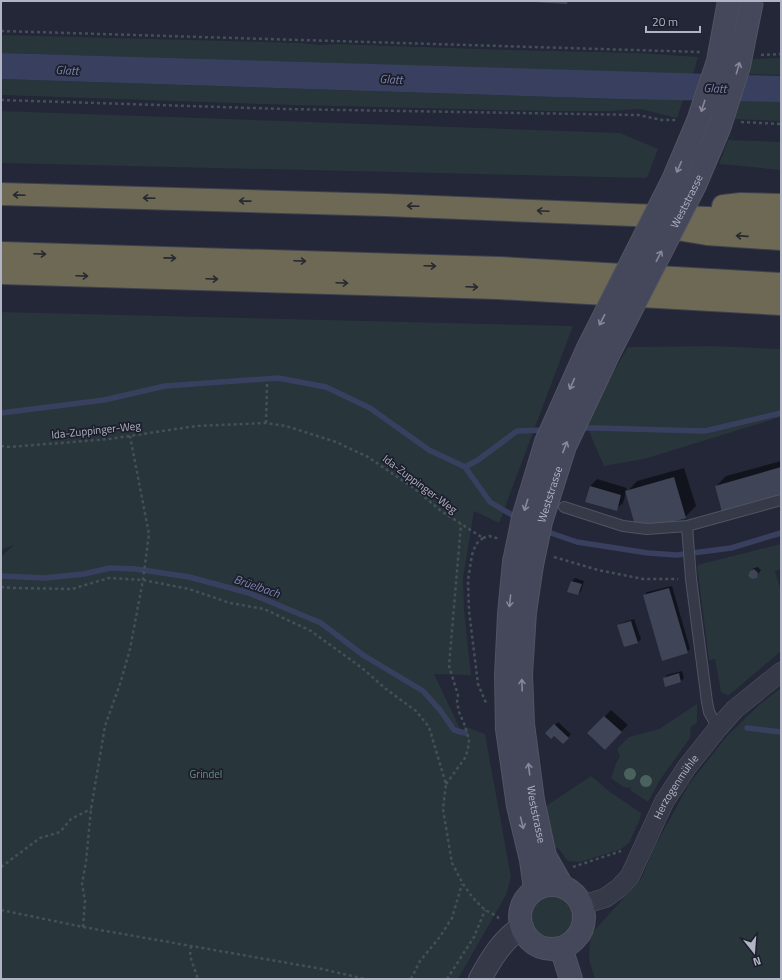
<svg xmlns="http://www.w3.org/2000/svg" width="782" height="980" viewBox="0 0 782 980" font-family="'Titillium Web',sans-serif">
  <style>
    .green { fill: #28353b }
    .water { fill: #39405f }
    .shadow { fill: #0007 }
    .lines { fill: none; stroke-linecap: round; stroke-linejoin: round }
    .stream { stroke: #39405f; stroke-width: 5.5 }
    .building { fill: #3f4457 }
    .service-casing { stroke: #515462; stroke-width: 12 }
    .minor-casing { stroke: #515462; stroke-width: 20 }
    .tertiary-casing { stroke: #515462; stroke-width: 24 }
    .secondary-casing { stroke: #515462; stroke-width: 24 }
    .motorway-casing { stroke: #3e414f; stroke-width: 24 }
    .path { stroke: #445057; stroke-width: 2.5; stroke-dasharray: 3 3; stroke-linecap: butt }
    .service { stroke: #363948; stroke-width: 10 }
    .minor { stroke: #363948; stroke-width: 19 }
    .tertiary { stroke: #363948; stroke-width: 22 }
    .secondary { stroke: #45485a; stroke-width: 22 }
    .motorway { stroke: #6d6954; stroke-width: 22 }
    .secondary-bridge-casing { stroke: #515462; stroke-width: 24; stroke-linecap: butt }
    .secondary-bridge { stroke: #45485a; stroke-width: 22 }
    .tree { fill: #4a625e }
    .oneway { stroke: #86899a }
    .oneway2 { stroke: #282932 }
    .labels { text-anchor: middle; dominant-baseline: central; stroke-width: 3.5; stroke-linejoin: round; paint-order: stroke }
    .street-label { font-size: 11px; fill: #b1b4c4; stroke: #1c1e2c }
    .park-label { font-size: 11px; fill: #6a927d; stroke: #1c1e2c }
    .water-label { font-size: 12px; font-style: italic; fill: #7c84aa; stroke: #1c1e2c }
  </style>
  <rect width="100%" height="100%" fill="#232737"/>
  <!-- green -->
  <path class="green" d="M1,35L301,43L320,45L336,44L510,50L639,53L698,57L693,74L1,53Z
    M781,58V75L746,74L751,59Z
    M1,79L619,99L683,100L677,118L640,109L610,111H547L293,105L1,95Z
    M738,101L781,102V121L733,119Z
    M1,111L620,133L658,149L647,178L1,163Z
    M728,140L781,142V170L719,164Z
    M1,312L573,326L499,523L474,511L463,578L464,609L471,675L434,674L464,737V726L485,734L511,877L506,895L458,979H1V557L14,545L1,550Z
    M714,346L781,349V417L644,459L604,466L585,422L628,347Z
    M781,544V569L775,571L781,592V651L728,696L721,692L715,659L709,660L697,565Z
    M781,688V979H595L589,960L590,935L641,879L655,846L689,784L727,736L760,704Z
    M697,704V722L691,727L690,738L660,780L648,802L630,790L631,788L623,787L611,778L616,763L620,757L617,749L629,737L659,729Z
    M591,776L610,792L641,813L640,819L629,843L621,849L580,862L568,861L558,848H552C549,834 549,820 546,806Z
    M531 917a21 21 0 1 1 42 0a21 21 0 1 1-42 0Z"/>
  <!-- water -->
  <path class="water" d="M1,53L781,76V102L619,99L1,79Z"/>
  <!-- shadow -->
  <path class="shadow" d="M781,461V494L716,486L726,476Z
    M684,468L696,506L685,517L627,492L637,481Z
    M597,479L627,488L623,503L616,509L590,486Z
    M758,567L761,570L756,577L750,571L754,568Z
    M575,578L584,581L581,591L578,594L568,591L572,581Z
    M672,586L690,649L687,652L644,596L647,592Z
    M634,619L641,639L638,642L618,626L622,623Z
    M682,671L684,678L681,681L666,685L664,679L667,675Z
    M611,710L628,725L605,748L589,733Z
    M558,722L571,734L563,743L554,735L547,733Z"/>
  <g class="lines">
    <!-- stream -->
    <path class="stream" d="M1,413L104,400L165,386L278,378L326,387L370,408L429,450L465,467L490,502L519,519
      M579,428H595L705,431L781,413
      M465,467L478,460L517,431L547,430
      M545,531L577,542L648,553L677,555L731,548L781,533
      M1,576L44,578L84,574L110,568L136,569L189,577L249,593L321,623L363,655L423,691L440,710L454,730L465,733
      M747,728L781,732"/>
  </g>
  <!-- building -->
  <path class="building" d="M533,1H568L567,4L533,2Z
    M781,467V495L722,512L715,486Z
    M674,477L686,518L651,528L635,525L625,491Z
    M590,486L621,495L617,511L585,502Z
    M754,569L758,573L757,578L752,579L748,576L750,571Z
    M571,581L582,584L578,595L567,592Z
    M669,588L688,653L662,661L643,595Z
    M631,621L638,643L624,647L617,625Z
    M679,673L681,682L665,687L663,678Z
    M604,716L622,732L605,750L587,733Z
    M554,724L569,738L563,744L554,736L551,739L545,733Z"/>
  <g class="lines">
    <defs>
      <path id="service" d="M564,507L623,526L647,529L687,526
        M718,728L709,712L707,702L691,579L687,526L781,500"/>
      <g id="minor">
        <path id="s1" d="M582,905L605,898L619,888L630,876L664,802L687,767L718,728L735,709L781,672"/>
      </g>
      <path id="tertiary" d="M480,979C491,959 502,940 522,927"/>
      <g id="secondary">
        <path d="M514,562L509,614L506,676L507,729L518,806L531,860L535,889"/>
        <path id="s2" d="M532,565L525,612L521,674L523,724L533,800L545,856L562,886"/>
        <circle cx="552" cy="917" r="32"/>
        <path d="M561,948L571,979"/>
      </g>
      <path id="motorway" d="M1,194L386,205L781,221
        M723,206L741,204L781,205
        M671,228L707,234L781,239
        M1,253L499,268L781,284
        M1,273L498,288L781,304"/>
    </defs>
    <!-- service casing -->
    <use href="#service" class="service-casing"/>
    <!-- minor casing -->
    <use href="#minor" class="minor-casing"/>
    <!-- tertiary casing -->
    <use href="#tertiary" class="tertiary-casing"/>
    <!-- secondary casing -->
    <use href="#secondary" class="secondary-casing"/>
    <!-- motorway casing -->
    <use href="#motorway" class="motorway-casing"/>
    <!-- path -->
    <path class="path" d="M1,31L700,52
      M761,55L781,54
      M1,100L284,109L638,115L662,120H678
      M741,122L781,124
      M266,423L267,384
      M1,446L10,447L109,439L196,426L266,423L286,426L336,442L368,457L415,489L441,511L483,538
      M483,538L489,536L500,539
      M483,538L476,544L472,555L468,580L469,611L478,684L486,703
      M554,557L598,570L643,579H678
      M1,587L13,588L72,589L109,578L143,580L189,589L230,603L264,609L311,631L362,668L386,689L416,711L429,727L446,784L443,809L452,863L463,884L473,898L485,910L497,916L499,919
      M446,784L465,758L468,749L469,740L465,726L459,712L457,702L458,695L449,666L461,524
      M1,867L40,838L60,832L71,819L91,809
      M573,867L621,851
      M1,910L83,927L322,969L365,979
      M83,927L85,901L82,884L86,862L91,809L105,726L120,684L130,649L143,580L149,534L130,436
      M191,946L190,956L198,979
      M411,979L420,961L439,938L452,918L462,884
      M447,979L474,937L485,910"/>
    <!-- service -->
    <use href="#service" class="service"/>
    <!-- minor -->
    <use href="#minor" class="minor"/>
    <!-- tertiary -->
    <use href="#tertiary" class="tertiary"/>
    <!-- secondary -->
    <use href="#secondary" class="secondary"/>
    <!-- motorway -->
    <use href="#motorway" class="motorway"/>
    <defs>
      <g id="secondary-bridge">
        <path d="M514,562L523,518L546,442L588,348L673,180L698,121L718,61L729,1"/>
        <path id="s3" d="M532,565L541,522L565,446L609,353L695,185L720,126L739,66L752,1"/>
      </g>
    </defs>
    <!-- secondary-bridge casing -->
    <use href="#secondary-bridge" class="secondary-bridge-casing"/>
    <!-- secondary-bridge -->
    <use href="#secondary-bridge" class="secondary-bridge"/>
  </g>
  <!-- trees -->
  <g class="tree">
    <circle cx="630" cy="774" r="6"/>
    <circle cx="646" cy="781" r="6"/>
  </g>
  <!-- one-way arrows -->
  <defs><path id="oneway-shaft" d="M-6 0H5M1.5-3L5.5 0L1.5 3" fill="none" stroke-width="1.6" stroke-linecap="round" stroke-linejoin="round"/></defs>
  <g class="oneway">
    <use href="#oneway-shaft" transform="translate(738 68) rotate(-74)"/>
    <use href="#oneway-shaft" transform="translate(703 106) rotate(108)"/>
    <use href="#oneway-shaft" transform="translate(679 167) rotate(113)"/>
    <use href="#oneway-shaft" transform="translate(659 256) rotate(-63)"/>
    <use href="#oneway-shaft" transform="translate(602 320) rotate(117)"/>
    <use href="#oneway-shaft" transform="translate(572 384) rotate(114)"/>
    <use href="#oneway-shaft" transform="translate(565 447) rotate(-69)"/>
    <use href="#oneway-shaft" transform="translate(526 505) rotate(107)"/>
    <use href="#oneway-shaft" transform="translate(510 601) rotate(96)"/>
    <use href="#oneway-shaft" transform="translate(522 685) rotate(-92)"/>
    <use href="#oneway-shaft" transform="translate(529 769) rotate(-97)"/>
    <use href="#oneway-shaft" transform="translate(522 823) rotate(76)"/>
  </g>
  <g class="oneway2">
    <use href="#oneway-shaft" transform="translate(19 195) rotate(-178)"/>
    <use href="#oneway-shaft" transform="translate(149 198) rotate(-178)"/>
    <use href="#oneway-shaft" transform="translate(245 201) rotate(-179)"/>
    <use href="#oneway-shaft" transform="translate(413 206) rotate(-178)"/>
    <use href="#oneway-shaft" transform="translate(543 211) rotate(-177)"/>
    <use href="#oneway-shaft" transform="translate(742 236) rotate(-176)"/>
    <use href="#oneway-shaft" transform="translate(40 254) rotate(2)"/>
    <use href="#oneway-shaft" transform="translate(170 258) rotate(1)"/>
    <use href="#oneway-shaft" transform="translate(300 261) rotate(2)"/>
    <use href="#oneway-shaft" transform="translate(430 266) rotate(2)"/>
    <use href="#oneway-shaft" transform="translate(82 276) rotate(2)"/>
    <use href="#oneway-shaft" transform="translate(212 279) rotate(2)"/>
    <use href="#oneway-shaft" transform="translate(342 283) rotate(2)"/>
    <use href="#oneway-shaft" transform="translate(472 287) rotate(2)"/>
  </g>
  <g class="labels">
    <!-- street labels -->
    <g class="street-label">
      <text stroke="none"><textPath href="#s3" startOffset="397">Weststrasse</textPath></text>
      <text transform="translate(96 430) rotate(-6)">Ida-Zuppinger-Weg</text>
      <text transform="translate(420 484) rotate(37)">Ida-Zuppinger-Weg</text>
      <text stroke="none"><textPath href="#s3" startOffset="73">Weststrasse</textPath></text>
      <text stroke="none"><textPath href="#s1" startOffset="158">Herzogenmühle</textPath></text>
      <text stroke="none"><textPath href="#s2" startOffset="251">Weststrasse</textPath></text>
    </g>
    <!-- park labels -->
    <g class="park-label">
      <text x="206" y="774">Grindel</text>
    </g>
    <!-- water labels -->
    <g class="water-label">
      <text transform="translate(67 70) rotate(2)">Glatt</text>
      <text transform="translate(391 79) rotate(2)">Glatt</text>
      <text transform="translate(715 88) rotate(2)">Glatt</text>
      <text transform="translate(257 586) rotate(19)">Brüelbach</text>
    </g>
  </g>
  <!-- border -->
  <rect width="782" height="980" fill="none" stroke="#b1b4c4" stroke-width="4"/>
  <!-- north arrow -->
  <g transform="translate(754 952) rotate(163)" stroke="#1c1e2c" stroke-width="3" paint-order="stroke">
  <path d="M0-3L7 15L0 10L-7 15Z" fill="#b1b4c4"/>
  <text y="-6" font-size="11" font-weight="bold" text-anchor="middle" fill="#b1b4c4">N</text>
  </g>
  <!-- scale -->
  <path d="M646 26v6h54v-6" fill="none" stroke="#b1b4c4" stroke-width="2"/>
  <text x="652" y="26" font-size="12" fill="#b1b4c4" stroke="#1c1e2c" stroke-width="3" paint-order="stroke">20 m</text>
</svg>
